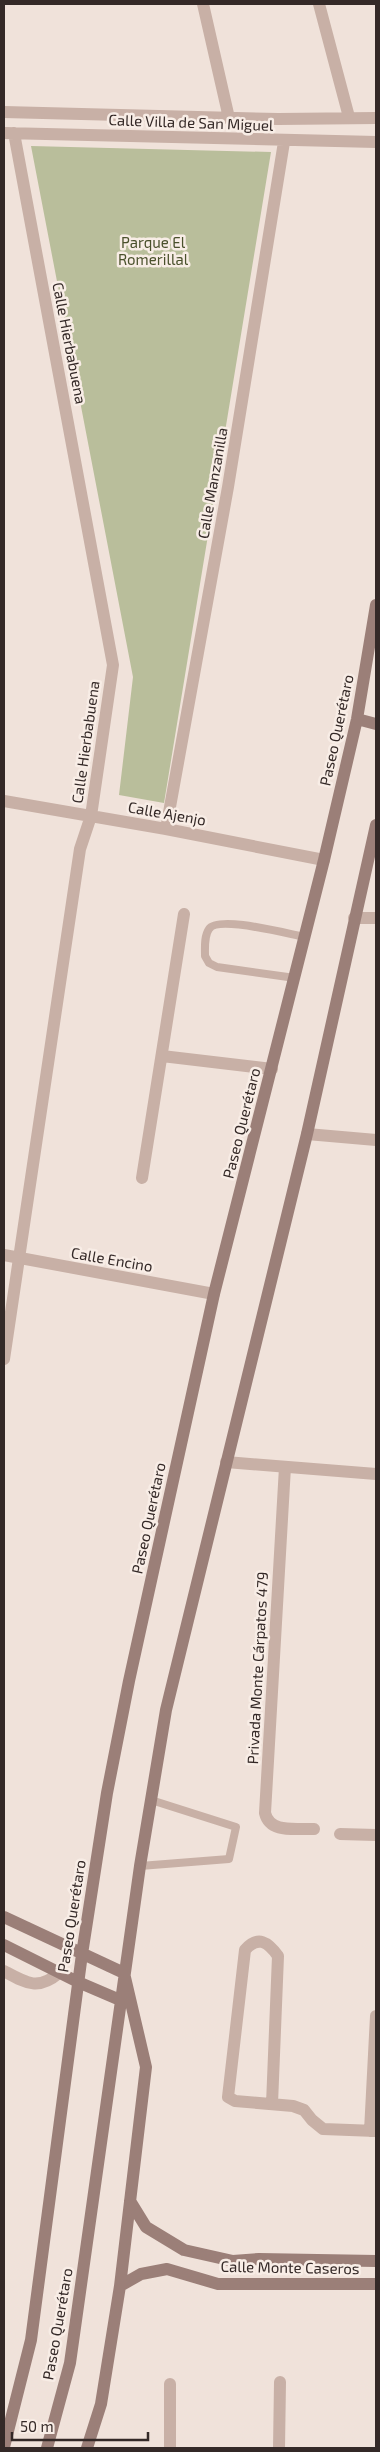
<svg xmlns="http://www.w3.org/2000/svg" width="380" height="2452" viewBox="0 0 380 2452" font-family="'Exo 2',sans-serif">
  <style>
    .green { fill: #b9be9b }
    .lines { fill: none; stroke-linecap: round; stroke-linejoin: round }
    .lane { stroke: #c8b0a6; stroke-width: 8 }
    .street { stroke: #c8b0a6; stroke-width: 12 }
    .secondary { stroke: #9b7f78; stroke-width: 12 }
    .labels { text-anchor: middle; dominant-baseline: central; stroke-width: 5; stroke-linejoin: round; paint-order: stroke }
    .street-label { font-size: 15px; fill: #342927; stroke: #f8ede6 }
    .park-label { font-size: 15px; fill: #4a512c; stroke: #f8ede6 }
  </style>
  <rect width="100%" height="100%" fill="#f0e2da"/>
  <!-- green -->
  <path class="green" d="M31,146L271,152L164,803L119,795L133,677Z"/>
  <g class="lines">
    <!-- lane -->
    <path class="lane" d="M295,978L217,967L209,963L205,956C205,948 204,936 209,929C218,915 288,934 305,937
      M140,1866L229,1859L236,1827L151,1800"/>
    <!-- street -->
    <path class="street" d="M203,4L229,118
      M319,4L349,117
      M4,112L278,119L376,118
      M4,133L376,142
      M4,801L166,829L324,860
      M166,829L228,487L284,142
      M354,918H376
      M162,1056L272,1069
      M307,1134L376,1140
      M142,1178L184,914
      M4,1255L214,1294
      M4,1359L80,849L91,816L113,665L14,133
      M226,1462L376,1474
      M285,1467L265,1813C270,1834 296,1828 314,1829
      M340,1834L376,1835
      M4,1971C26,1983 38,1991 59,1973
      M272,2104L278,1956C268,1942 258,1935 245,1950L228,2097L235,2101L293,2106L304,2110L312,2120L323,2129L376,2131
      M370,2131L376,2016
      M170,2448V2384
      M279,2448L280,2382"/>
    <!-- secondary -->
    <path class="secondary" d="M357,719L376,724
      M4,1917L124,1973L146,2067L120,2286L101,2404L87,2448
      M4,1945L78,1982L120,2000
      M130,2201L146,2227L184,2250L233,2261L259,2259L376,2261
      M120,2286L141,2274L167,2269L218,2284H376
      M4,2447L31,2340L82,1954L107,1793L129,1681L214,1294L324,860L357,719L376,605
      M47,2448L70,2363L140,1866L166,1710L307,1134L376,825"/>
  </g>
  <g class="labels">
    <!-- street labels -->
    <g class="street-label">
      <text transform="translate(191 122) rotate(2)">Calle Villa de San Miguel</text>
      <text transform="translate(70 343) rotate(79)">Calle Hierbabuena</text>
      <text transform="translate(212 483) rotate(-80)">Calle Manzanilla</text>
      <text transform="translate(336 730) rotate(-78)">Paseo Querétaro</text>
      <text transform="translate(85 742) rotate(-82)">Calle Hierbabuena</text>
      <text transform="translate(167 813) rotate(10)">Calle Ajenjo</text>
      <text transform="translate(241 1123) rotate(-76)">Paseo Querétaro</text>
      <text transform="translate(112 1259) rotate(10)">Calle Encino</text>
      <text transform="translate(148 1518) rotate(-78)">Paseo Querétaro</text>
      <text transform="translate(257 1668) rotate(-87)">Privada Monte Cárpatos 479</text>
      <text transform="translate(71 1916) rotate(-81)">Paseo Querétaro</text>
      <text transform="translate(290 2267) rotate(1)">Calle Monte Caseros</text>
      <text transform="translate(57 2324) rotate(-80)">Paseo Querétaro</text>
    </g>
    <!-- park labels -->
    <g class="park-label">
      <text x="153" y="242">Parque El<tspan x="153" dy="17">Romerillal</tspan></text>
    </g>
  </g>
  <!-- border -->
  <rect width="380" height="2452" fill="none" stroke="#342927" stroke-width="10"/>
  <!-- scale -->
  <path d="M12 2432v8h136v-8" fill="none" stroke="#342927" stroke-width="2.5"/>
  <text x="20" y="2432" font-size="15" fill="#342927" stroke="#f8ede6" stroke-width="4" paint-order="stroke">50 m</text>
</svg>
